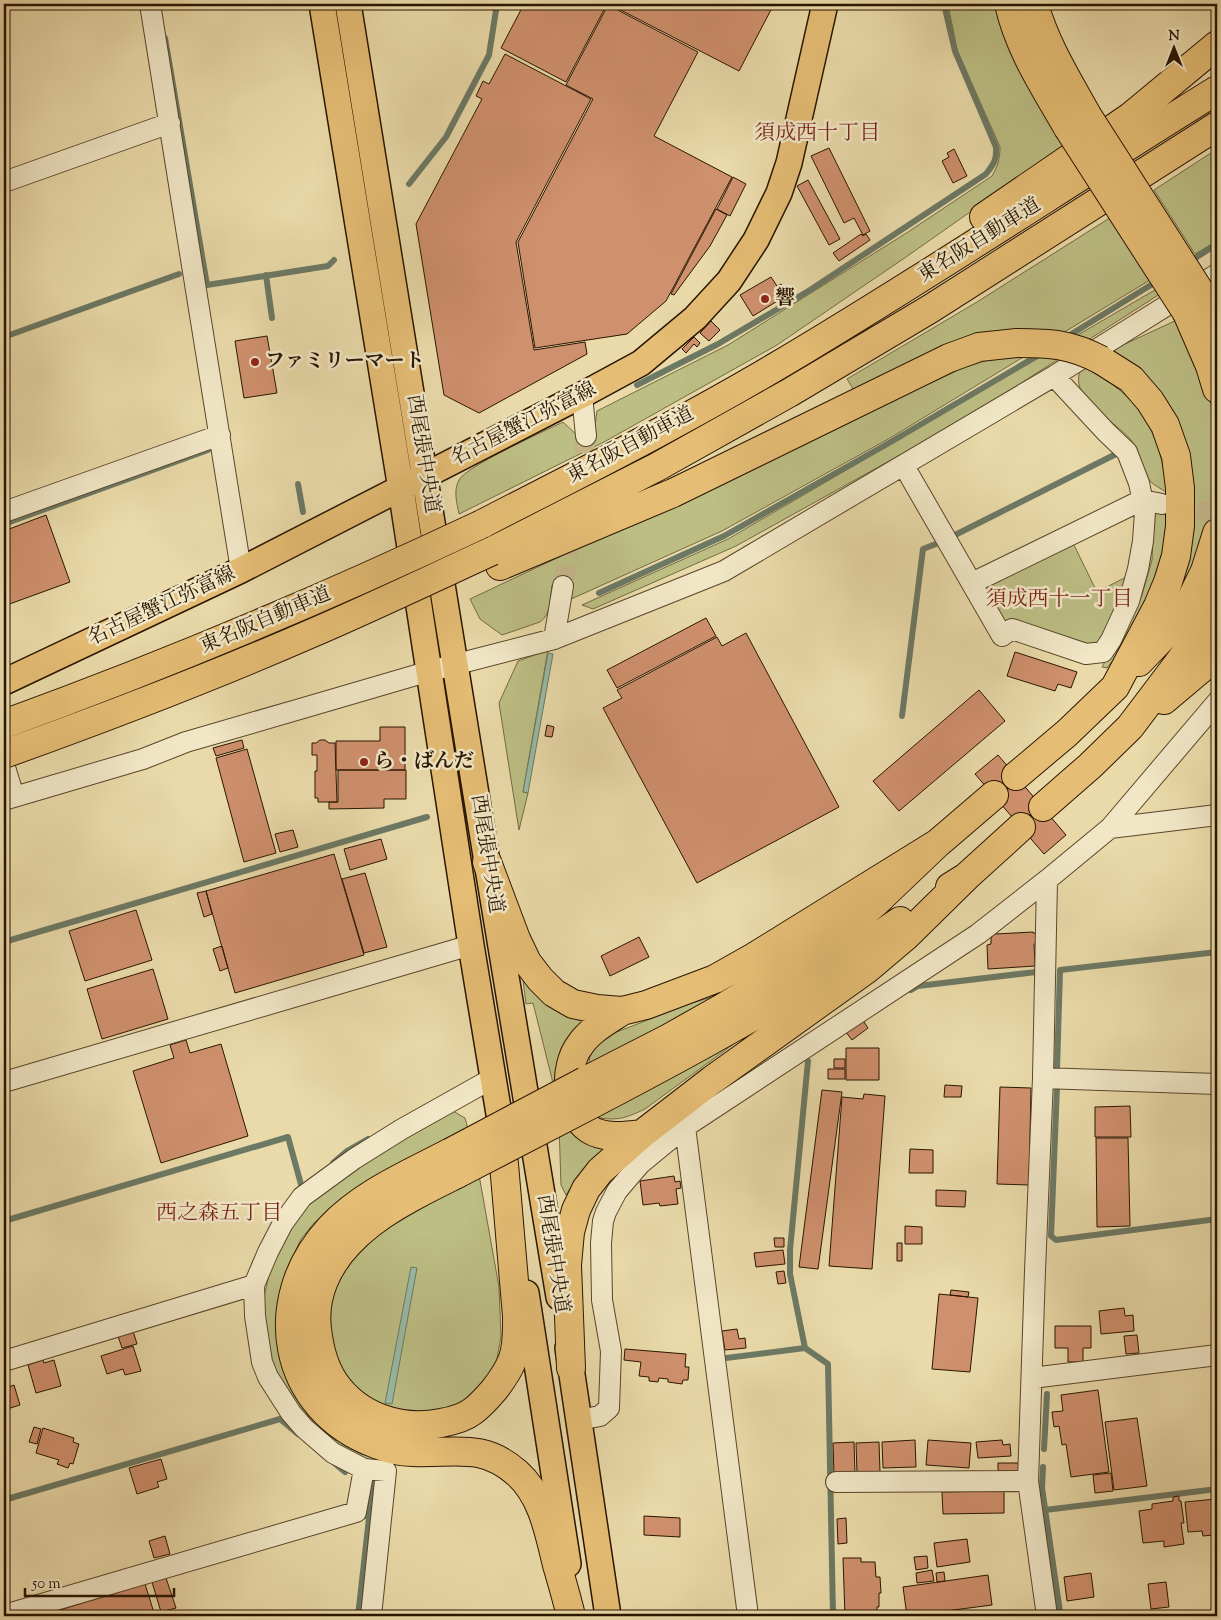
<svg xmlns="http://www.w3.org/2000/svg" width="1221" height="1620" viewBox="0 0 1221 1620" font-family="'Sorts Mill Goudy','Noto Serif JP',serif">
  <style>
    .green { fill: #bcbe84; stroke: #726a42 }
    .water { fill: #98bba6; stroke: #6c7964 }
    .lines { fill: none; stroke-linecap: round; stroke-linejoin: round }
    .stream { stroke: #6c7964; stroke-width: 6 }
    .building { fill: #cf906d; stroke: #291500 }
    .minor-tunnel { stroke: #c3b387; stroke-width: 20; stroke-dasharray: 20 10; stroke-linecap: butt }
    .minor-casing { stroke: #59462a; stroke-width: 22 }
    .major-casing { stroke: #291500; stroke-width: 28 }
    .highway-casing { stroke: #291500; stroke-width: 30 }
    .minor { stroke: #f1e7c7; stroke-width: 20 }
    .major { stroke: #e5bd74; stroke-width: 25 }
    .highway { stroke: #e5bd74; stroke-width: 28 }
    .highway-bridge-casing { stroke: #291500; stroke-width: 30; stroke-linecap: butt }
    .highway-bridge { stroke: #e5bd74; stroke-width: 28 }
    .poi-dot { fill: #8f2418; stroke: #f1e7c7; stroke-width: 2 }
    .labels { text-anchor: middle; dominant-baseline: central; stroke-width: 5; stroke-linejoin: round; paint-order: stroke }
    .street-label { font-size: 20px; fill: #291500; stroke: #f1e7c7 }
    .poi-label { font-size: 20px; font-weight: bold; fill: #291500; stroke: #f1e7c7; text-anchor: start }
    .neighbourhood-label { font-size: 21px; fill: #7a1f14; stroke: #f1e7c7 }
  </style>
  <rect width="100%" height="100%" fill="#eadaa9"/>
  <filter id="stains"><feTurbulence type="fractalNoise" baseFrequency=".004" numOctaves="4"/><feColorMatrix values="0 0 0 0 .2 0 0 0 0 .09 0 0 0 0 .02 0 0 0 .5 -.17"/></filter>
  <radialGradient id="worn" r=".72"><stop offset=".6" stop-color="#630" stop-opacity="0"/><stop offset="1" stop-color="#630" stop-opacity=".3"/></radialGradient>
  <!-- green -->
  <path class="green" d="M948,4H998L1064,146L906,257L777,345L604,442L459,514C457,503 453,491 459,480C466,466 545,431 563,422L580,438L594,433L597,411L728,345L908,232L992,176C998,166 1000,158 1000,147L957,50Z
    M1217,149V241L1195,254L1154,190Z
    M1116,214L1155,277L890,438L722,531L569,600V578L552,585C550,598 551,615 540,622L502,635L480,619L470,599L914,390L963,368L997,357L1018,330L855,392L847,379L977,302Z
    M1160,287L1163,292L965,419L736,546L593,609L582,605L728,539Z
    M1179,319L1206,384L1213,412L1217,448V478L1207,535L1182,592L1176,590L1192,505L1110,351Z
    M1082,366C1140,396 1160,429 1167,493C1162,489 1155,486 1151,482C1141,473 1140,451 1131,440C1115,420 1065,398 1082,366Z
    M1154,512L1168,514L1165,544L1156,581L1140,625L1107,668L1102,667L1142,595L1152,560Z
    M1071,539L1097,592L1134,573L1124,602L1095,648L1001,623L982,590L985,581Z
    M548,650L523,792L528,793L519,830L499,703L518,661Z
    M523,980L528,981L566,1015L584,1022L568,1038L562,1053L607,1145L579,1174L566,1195L561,1185L559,1124L552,1079L533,1003L526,1004Z
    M715,996L696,1008L589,1064L590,1051L601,1038L692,1003Z
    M757,1027L645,1109C628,1117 619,1121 600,1118L597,1114Z
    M448,1108L465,1118L468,1129L344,1199L314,1223L301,1239L291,1261L282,1287L279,1332L410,1463H368L336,1446L312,1425L277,1378L269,1351L263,1301L274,1254L303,1205Z
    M479,1175L499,1287L501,1336L497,1359L485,1381L469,1399L445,1411L402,1414L364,1397L344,1375L334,1357L327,1318L329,1300L350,1259L378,1234Z"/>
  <!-- water -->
  <path class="water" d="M548,653L553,654L528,793L523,792Z
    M411,1267L417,1268L392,1404L385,1403Z"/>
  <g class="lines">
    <!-- stream -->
    <path class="stream" d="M4,9L19,4
      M165,38L207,285L328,266L334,260
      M409,184L446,137L489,55L497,4
      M1189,262L1217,244
      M266,275L272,318
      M4,337L179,274
      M1065,338L1159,280
      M637,385L718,344L810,290L986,174C994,164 997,159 996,147L955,51L944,4
      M298,484L303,512
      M4,524L208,450
      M953,536L1122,451
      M599,593L724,536L889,443L1042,353
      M902,716L923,549L941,542
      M4,942L427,817
      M911,990L918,986L1036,972
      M1057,1070L1060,970L1217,952
      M1057,1087L1051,1236L1056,1240L1217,1219
      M333,1163L347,1151L368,1139
      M4,1221L288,1137L302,1188L306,1185
      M805,1348L790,1274V1250L808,1061
      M726,1358L805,1348L828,1364L833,1616
      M1044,1449L1047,1394
      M333,1462L345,1472
      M1043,1467L1042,1488L1060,1612
      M4,1500L280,1419L298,1434
      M1045,1510L1217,1489
      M357,1518L369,1515
      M358,1616L373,1483"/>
  </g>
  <!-- building -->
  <path class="building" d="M524,4H607L566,82L501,48Z
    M609,4H774L739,71Z
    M608,5L698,52L654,136L732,177L666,301L627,334L535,348L518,242L593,99L566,85Z
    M505,54L591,99L516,242L534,350L585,342L587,354L479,413L444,395L416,224L482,99L476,96L483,81L489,84Z
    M829,148L870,231L863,235L854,218L844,223L811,156Z
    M954,149L967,176L953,183L942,161L949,157L947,153Z
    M733,177L746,184L730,216L717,209Z
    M808,180L840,239L829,245L797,186Z
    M716,209L727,215L710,246L674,295L671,294Z
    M861,234L863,236L866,234L870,240L839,261L833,253Z
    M771,277L777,286L781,284L785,290L781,293L784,297L753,316L740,295Z
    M711,321L720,330L709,341L700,333Z
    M267,336L277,393L244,398L235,341Z
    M694,337L700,343L697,347L694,344L686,353L682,349Z
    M46,515L70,582L4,606V531Z
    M706,618L716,636L617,688L607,670Z
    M746,633L839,807L697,883L603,708L622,698L617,690L717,637L722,646Z
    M1015,652L1077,672L1071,688L1058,684L1055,691L1007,676Z
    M979,690L1005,721L899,811L873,781Z
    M547,725L554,727L552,737L545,736Z
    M380,727H405V770H336V741H380Z
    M242,740L244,748L216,756L213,748Z
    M320,740H325L329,743H335L337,802H318V798H315V771H317V755H312V743H316Z
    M247,749L276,853L244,862L216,758Z
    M998,755L1066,835L1044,854L975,774Z
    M338,770H406V799H384V808L329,809V802H338Z
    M293,830L298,847L280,852L275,834Z
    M381,839L387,859L350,870L344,849Z
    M334,854L364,955L235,993L206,891Z
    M365,873L387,947L364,953L342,879Z
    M206,891L212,914L204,917L197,893Z
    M136,910L152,960L85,981L69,931Z
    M1033,932V933H1036L1037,944H1034L1035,966L988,969L987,945L991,944V938L995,934Z
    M639,937L649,957L610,976L601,956Z
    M222,946L228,968L220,971L213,949Z
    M153,969L168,1019L102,1039L87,989Z
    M862,1019L868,1028L852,1040L845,1031Z
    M186,1040L190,1053L221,1044L248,1136L161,1163L133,1071L174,1058L170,1045Z
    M846,1048H879V1080H846Z
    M834,1059H845V1068H834Z
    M828,1069H845V1079H828Z
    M945,1085L962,1086L961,1097H944Z
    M1000,1087L1031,1088L1029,1185L997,1184Z
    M822,1090L842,1092L818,1269L799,1267Z
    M864,1094L885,1096L872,1269L829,1266L842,1097L863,1099Z
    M1130,1106L1131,1137H1095V1107Z
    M1096,1138H1128L1130,1226L1097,1227Z
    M910,1149L933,1150V1173H909Z
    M674,1176L675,1182L680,1181L681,1188L676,1189L678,1204L660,1206L659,1203L643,1205L640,1181Z
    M936,1190L966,1191L965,1207L936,1206Z
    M905,1226L922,1227V1244H905Z
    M774,1238H784V1247H775Z
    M897,1243H902V1261H897Z
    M783,1250L785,1264L756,1267L754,1253Z
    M784,1271L786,1283L778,1284L776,1272Z
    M951,1290L969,1292L968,1297L950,1295Z
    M939,1294L978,1298L970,1372L932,1369Z
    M1124,1308L1125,1316L1133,1315L1134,1331L1101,1334L1099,1311Z
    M1055,1326H1091V1348H1083V1362H1068V1348H1055Z
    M737,1329L739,1339L745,1338L746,1348L725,1350L722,1331Z
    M133,1331L137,1344L122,1348L118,1336Z
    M1137,1335L1139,1353L1126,1354L1124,1336Z
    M133,1346L141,1371L125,1375L123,1369L107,1374L101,1356Z
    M625,1349L686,1354L685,1367H689L688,1380H683L682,1384L668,1382V1379L659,1378L658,1382L649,1381V1377L639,1376L641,1362L624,1360Z
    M43,1360L44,1363L54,1360L61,1386L36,1393L28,1365Z
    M14,1385L20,1405L4,1410V1389Z
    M1098,1390L1109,1472L1071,1477L1066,1444L1062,1445L1059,1426L1054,1427L1052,1412L1063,1411L1061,1395Z
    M1137,1418L1147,1486L1114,1490L1105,1422Z
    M34,1427L41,1429L37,1444L29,1442Z
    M43,1428L74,1438L73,1442L79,1444L73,1464L70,1463L68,1468L57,1464L59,1460L36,1453Z
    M915,1440L916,1467L883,1468L882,1442Z
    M928,1440L971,1443L969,1468L926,1465Z
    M1002,1440L1003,1445L1010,1444L1011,1456L978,1458L976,1442Z
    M854,1442L855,1473L834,1474L833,1443Z
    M879,1442L880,1472L857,1473L856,1443Z
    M161,1459L167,1479L157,1482L159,1487L137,1494L129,1468Z
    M998,1463H1019V1471H998Z
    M1111,1473L1113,1491L1095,1493L1093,1475Z
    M1004,1491V1513L943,1514L942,1492Z
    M1179,1496V1501H1181L1184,1523H1181L1184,1544L1164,1547V1541L1143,1543L1139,1511L1152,1509V1504L1173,1501V1497Z
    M1217,1496V1531L1213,1532V1535L1203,1536L1202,1531L1188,1532L1185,1502L1216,1499V1497Z
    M644,1516L680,1518V1537L644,1535Z
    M846,1518L847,1543L838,1544L837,1519Z
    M165,1536L170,1554L154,1558L149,1541Z
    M967,1539L970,1562L937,1567L934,1543Z
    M927,1556L928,1568L916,1570L914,1557Z
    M843,1558H861V1562H875L876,1577H880L881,1593H879V1607H877V1616H845Z
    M932,1570L934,1581L917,1583L916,1573Z
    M944,1572L945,1581L937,1582L936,1573Z
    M1091,1573L1094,1597L1067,1601L1064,1577Z
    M988,1575L992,1605L907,1616L903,1587Z
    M166,1578L176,1608L161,1612L152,1582Z
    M1166,1582L1169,1607L1151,1609L1148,1584Z
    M145,1584L155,1616H40Z"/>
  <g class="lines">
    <!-- minor-tunnel -->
    <path class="minor-tunnel" d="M579,483L586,436
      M1168,505L1217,514
      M563,586L572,526"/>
    <defs>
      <path id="minor" d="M150,4L241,570
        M4,182L170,123
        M582,395L586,436
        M904,466L1002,636L1012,629L1086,654L1103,652L1111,640L1129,601L1138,569L1143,541L1145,512L1139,483L1127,452L1106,432L1054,376
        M4,512L220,435
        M972,583L1142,500L1162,504
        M554,639L563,586
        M4,764L14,797
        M4,800L143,759L186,742L300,709L430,671L554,639L724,571L1054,376L1217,274
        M1110,828L1217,815
        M1043,1078L1217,1084
        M4,1082L471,945
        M685,1127L748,1616
        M4,1361L254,1285
        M1032,1378L1217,1355
        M579,1420L600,1416L609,1408L611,1351L602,1300L601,1243L603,1221L606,1212L617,1191L640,1164L685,1127L978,934L1047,880L1110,828L1217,702
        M836,1482L1028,1481
        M4,1615L356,1512L364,1469
        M371,1616L386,1471L364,1469L333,1453L304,1428L291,1413L268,1377L262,1362L255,1316L254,1285L268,1252L283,1223L302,1197L354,1159L402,1129L493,1078
        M1047,1616L1028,1481L1035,1271L1043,1078L1047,880"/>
      <path id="major" d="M322,4L401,489L471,945L504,1144
        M348,4L487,862L559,1297
        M4,682L241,570L582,395L641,363L695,318L729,281L756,240L779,193L789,163L825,4
        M526,1293L568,1564
        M568,1348L608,1616"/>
      <path id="highway" d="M1009,4C1019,49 1045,88 1068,128
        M1034,4C1045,44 1067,79 1087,115
        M984,217L1130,117L1217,45
        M1206,301L1217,323
        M1187,313L1210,366L1217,389
        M482,524C581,473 681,423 777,366C926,278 1070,181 1217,90
        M492,551L657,467L789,393L930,309L1217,126
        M500,566L673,493L949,358L979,347L1017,343
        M1139,662L1183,616L1205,571L1217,533
        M1164,700L1202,668L1217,650
        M1016,776L1067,733L1115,687L1158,606L1168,582L1176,556L1180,526V488L1176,456L1165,425L1150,401L1131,379L1101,360
        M1043,807L1090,766L1130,727L1186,653L1204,623L1217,598
        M487,862L516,939L527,962L540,979L554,993L573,1004L597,1009L622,1011L646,1005L715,979L754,957L938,843
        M950,887L966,877L1021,827
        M622,1011C607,1021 590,1030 580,1045C563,1067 565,1113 589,1129C604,1139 626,1136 642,1134
        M585,1081L669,1038L724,1007L780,973L839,933L874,904L938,843L994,795
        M592,1104C659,1069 725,1034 789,995C827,972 863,946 900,921
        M451,1152C409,1174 363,1193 330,1228C263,1300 281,1409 376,1444C388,1449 401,1452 413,1452C454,1454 482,1442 517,1473C543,1496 549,1533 557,1565C562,1582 567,1599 571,1616
        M457,1174C419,1193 378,1212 349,1243C327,1266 313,1296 317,1329C319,1347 324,1367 334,1382C358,1417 401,1431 441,1423C452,1421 464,1418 473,1411C481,1405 488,1397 494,1390C501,1381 508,1371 512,1361C518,1347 517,1330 517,1316L501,1129
        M571,1368L567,1265L570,1232L576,1210L586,1189L600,1171L642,1134L712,1080L867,969L906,936L966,877"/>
    </defs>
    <!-- minor casing -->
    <use href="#minor" class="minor-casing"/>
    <!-- major casing -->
    <use href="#major" class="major-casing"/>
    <!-- highway casing -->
    <use href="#highway" class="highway-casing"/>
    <!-- minor -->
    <use href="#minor" class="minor"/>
    <!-- major -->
    <use href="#major" class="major"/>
    <!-- highway -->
    <use href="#highway" class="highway"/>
    <defs>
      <path id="highway-bridge" d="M1087,115L1206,301
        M1068,128L1187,313
        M1017,343C1051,343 1070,344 1101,360
        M4,724C167,665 325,598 482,524
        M4,754C107,717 209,678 310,634C371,608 431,579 492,551
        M451,1152L585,1081
        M457,1174L592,1104"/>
    </defs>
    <!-- highway-bridge casing -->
    <use href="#highway-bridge" class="highway-bridge-casing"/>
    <!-- highway-bridge -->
    <use href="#highway-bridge" class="highway-bridge"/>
  </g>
  <!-- markers -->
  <g class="poi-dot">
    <circle cx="765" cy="299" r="5"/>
    <circle cx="255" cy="362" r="5"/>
    <circle cx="364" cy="762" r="5"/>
  </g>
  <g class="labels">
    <!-- street labels -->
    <g class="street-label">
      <text transform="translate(980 241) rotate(-32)">東名阪自動車道</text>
      <text transform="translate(524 425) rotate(-27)">名古屋蟹江弥富線</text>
      <text transform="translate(631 446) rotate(-28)">東名阪自動車道</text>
      <text transform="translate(422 454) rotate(81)">西尾張中央道</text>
      <text transform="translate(162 607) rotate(-25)">名古屋蟹江弥富線</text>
      <text transform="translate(266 621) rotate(-23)">東名阪自動車道</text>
      <text transform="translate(486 854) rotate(81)">西尾張中央道</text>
      <text transform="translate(552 1254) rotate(81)">西尾張中央道</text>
    </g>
    <!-- poi labels -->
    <g class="poi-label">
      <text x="775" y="299">響</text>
      <text x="265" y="362">ファミリーマート</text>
      <text x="374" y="762">ら・ばんだ</text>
    </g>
    <!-- neighbourhood labels -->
    <g class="neighbourhood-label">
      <text x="817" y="134">須成西十丁目</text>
      <text x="1059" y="600">須成西十一丁目</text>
      <text x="219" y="1214">西之森五丁目</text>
    </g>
  </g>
  <!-- margin -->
  <rect width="1221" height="1620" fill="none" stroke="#eadaa9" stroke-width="20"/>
  <rect x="5" y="5" width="1211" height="1610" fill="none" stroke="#291500" stroke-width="2.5"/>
  <rect x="10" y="10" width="1201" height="1600" fill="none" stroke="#291500"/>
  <!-- north arrow -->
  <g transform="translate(1174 48)" stroke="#f1e7c7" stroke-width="4" paint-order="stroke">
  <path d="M0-4L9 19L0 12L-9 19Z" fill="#291500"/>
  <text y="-8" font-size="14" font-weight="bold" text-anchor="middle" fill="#291500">N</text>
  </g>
  <!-- scale -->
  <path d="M25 1588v8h149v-8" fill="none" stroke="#291500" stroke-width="2.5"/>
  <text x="32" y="1588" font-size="15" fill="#291500" stroke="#f1e7c7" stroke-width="4" paint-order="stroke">50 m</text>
  <rect width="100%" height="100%" filter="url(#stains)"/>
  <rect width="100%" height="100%" fill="url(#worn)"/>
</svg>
